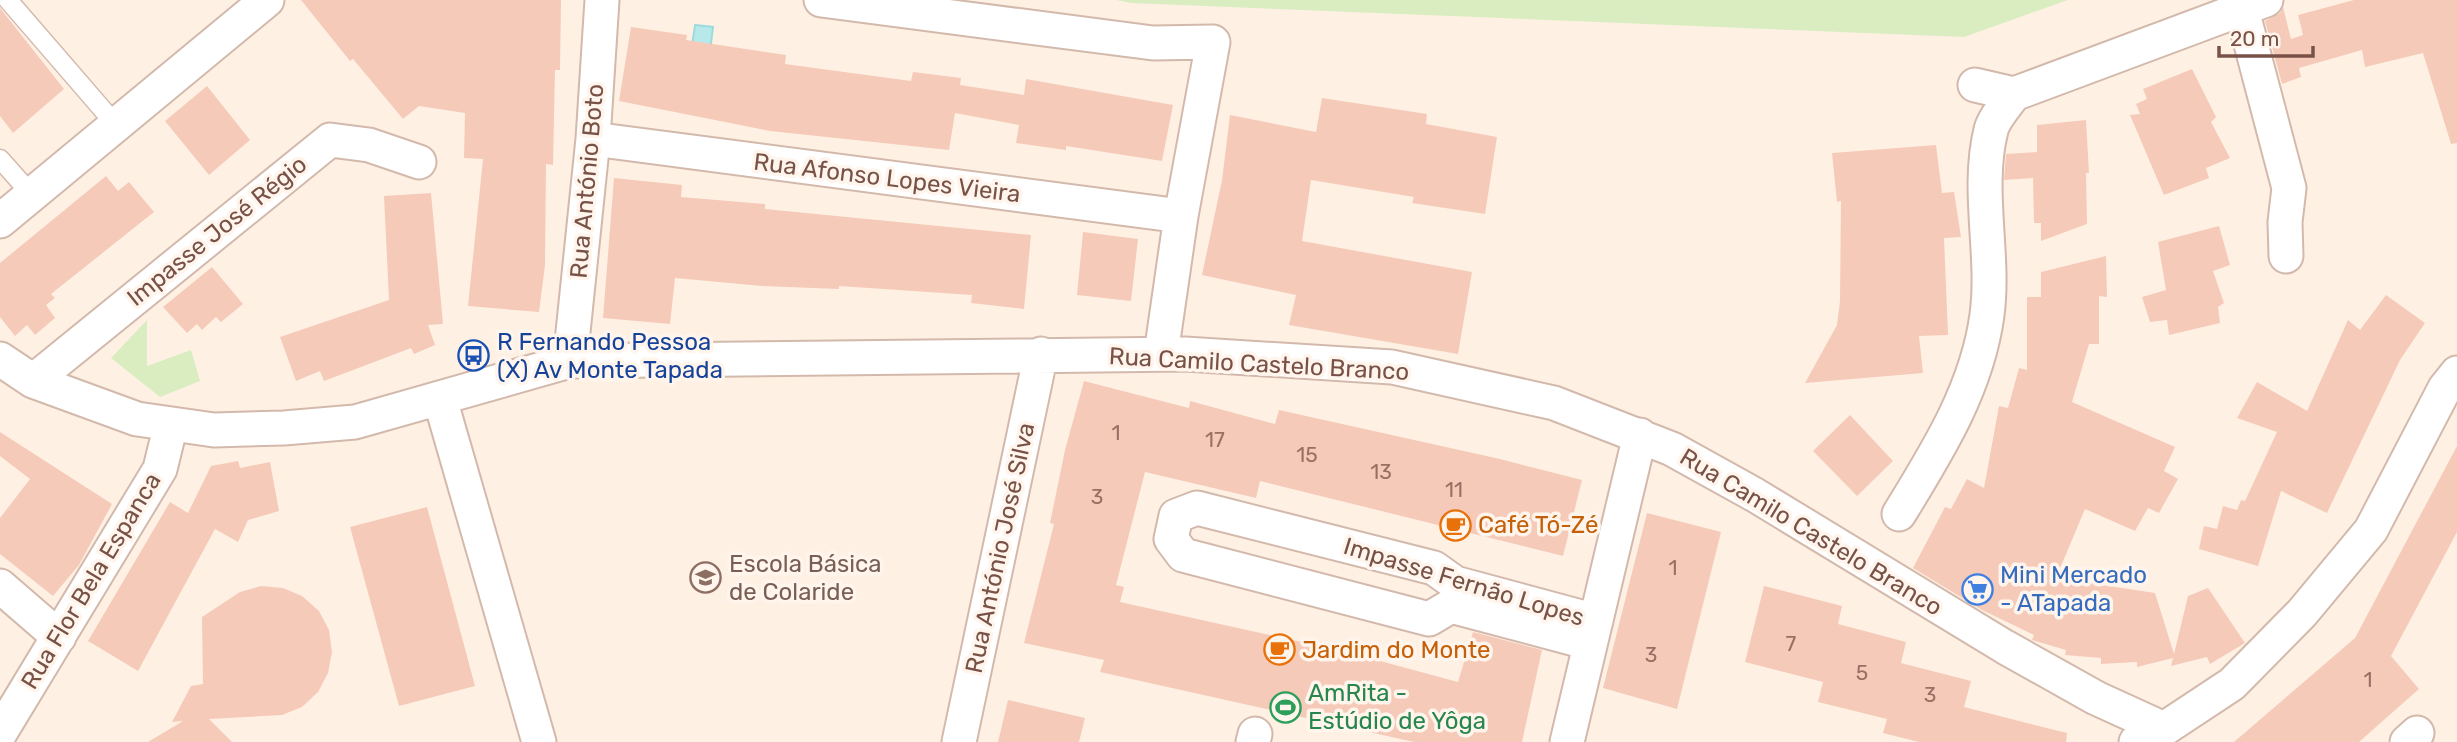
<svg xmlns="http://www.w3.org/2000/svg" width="2457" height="742" viewBox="0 0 2457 742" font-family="Rubik,sans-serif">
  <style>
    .green { fill: #d9edc1 }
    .water { fill: #b7e9ea; stroke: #9cdbdc; stroke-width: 2 }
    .building { fill: #f6cab9 }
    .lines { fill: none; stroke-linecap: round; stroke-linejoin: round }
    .service-casing { stroke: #d3b9ac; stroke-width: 21 }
    .minor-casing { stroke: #d3b9ac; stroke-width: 37 }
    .service { stroke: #fff; stroke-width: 18 }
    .minor { stroke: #fff; stroke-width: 33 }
    .labels { text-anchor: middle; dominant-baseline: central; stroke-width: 7; stroke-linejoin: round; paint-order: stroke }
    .number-label { font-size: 21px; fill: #987064 }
    .street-label { font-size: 24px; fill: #795247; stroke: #fff5ec }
    .transit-label { font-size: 24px; fill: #164399; stroke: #fff5ec; text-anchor: start }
    .food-label { font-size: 24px; fill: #c56008; stroke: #fff5ec; text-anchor: start }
    .education-label { font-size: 24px; fill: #785e54; stroke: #fff5ec; text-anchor: start }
    .shop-label { font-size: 24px; fill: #366cbe; stroke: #fff5ec; text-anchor: start }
    .leisure-label { font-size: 24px; fill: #27864d; stroke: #fff5ec; text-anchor: start }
  </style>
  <rect width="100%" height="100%" fill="#fef1e4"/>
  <!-- green -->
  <path class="green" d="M1116,0H2068L1964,37L1131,3Z
    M147,320V366L191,350L200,381L160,397L111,358Z"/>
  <!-- water -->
  <path class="water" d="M695,25L713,27L707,76L688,73Z"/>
  <!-- building -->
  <path class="building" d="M301,0H561L560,70H555L553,165L546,164L545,265L539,312L468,306L483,159L464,158L465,113L419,106L403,119L353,59L350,61Z
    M2354,0H2457V143L2451,144L2423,53L2365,67L2362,50L2299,68L2301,77L2282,84L2265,21L2280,13L2283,7L2291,39L2303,35L2298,15Z
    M0,8L64,89L13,133L0,116Z
    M631,27L687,35L686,40L786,55L785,64L911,81L913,72L961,78L960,85L1024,95L1026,79L1173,105L1162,161L1066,146V150L1016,143L1019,125L955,113L949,150L770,131L619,101Z
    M2192,69L2216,117L2211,122L2230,158L2206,168L2209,178L2164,195L2130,115L2140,114L2136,104L2147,99L2143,89Z
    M207,86L250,140L209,175L165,121Z
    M1322,98L1427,114L1426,124L1497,137L1485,214L1412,203L1414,197L1311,180L1302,241L1472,272L1458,354L1289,325L1296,295L1202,275L1222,180L1230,115L1316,132Z
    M2086,120L2089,173H2086L2087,224L2041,241V223H2034L2033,178L2004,180L2006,154L2037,152V125Z
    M1936,145L1942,193L1954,192L1961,237L1944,238L1948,335L1919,336L1923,373L1805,383L1837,325L1840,301L1841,201L1837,202L1832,153Z
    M106,176L118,191L129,182L154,212L51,294L55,298L46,305L55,318L35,335L27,325L15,336L0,317V263Z
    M614,178L682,185L681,197L765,204V209L1031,235L1024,309L971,303L972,295L839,286V289L762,286L675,278L670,324L603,318Z
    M431,193L443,324L428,325L435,345L414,354L411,348L324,381L320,371L296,381L280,337L389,300L384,196Z
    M2219,226L2230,265L2213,271L2224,303L2218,307L2220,323L2169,335L2167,320L2150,322L2142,297L2166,290L2158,242Z
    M1083,232L1138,239L1131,301L1077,295Z
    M2106,256L2107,297L2099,296V344H2089L2072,402L2175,447L2164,471L2178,479L2159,513L2148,508L2135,531L2085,509L2056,578L2155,593L2174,654L2188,596L2208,588L2245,643L2210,664L2207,657L2171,666L2173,658L2137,667V662L2101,664V658L2065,655L2066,650L2032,640L2034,635L1982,610L1913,568L1945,507L1951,509L1967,479L1984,488L1999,406L2008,408L2019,368L2027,370V297H2041V272Z
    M212,267L243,304L221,322L216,317L202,330L197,324L187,333L163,307Z
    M2386,295L2425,323L2400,360L2327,513L2281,491L2258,566L2199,549L2204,526L2217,529L2223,506L2237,510L2241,500L2245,501L2277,432L2237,418L2257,382L2307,411L2348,320L2360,330Z
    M1084,381L1189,408L1190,401L1275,424L1279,410L1500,459L1582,480L1563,556L1260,481L1256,498L1145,472L1116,585L1124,587L1120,602L1343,651L1458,682L1473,632L1542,650L1522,742H1414L1100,672L1104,660L1024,643L1054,524L1050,523L1065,450Z
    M1850,415L1893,461L1857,496L1813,451Z
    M0,432L112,504L79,565L53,596L0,554V518L30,479L0,456Z
    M2457,446V532L2391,656L2419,689L2359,742H2234L2355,638Z
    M238,461L240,468L270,462L279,511L248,520L238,542L215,529L138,671L88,641L170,502L188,513L211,466Z
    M427,507L475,686L399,706L350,527Z
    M1647,513L1721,532L1677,709L1603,688Z
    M261,586L283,588L302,596L319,611L329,630L332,652L328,673L318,692L302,707L282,715L209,719L232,742H148L183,721L172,722L191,686L203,684L202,617L240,592Z
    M1764,586L1842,606L1838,624L1906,642L1901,663L1971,681L1964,707L2067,733L2066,742H1919L1883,733L1887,719L1818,702L1823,682L1745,662Z
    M1008,700L1085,718L1079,742H998Z"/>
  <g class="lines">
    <defs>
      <path id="service" d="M8,0L116,125
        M0,159L32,195"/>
      <path id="minor" d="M821,0L1153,43L1213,42L1181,216L1161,354
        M2242,10L2289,188L2285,222L2286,256
        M1975,85L2014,94L2266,0
        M593,139L1181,216
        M0,221L267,0
        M0,359L33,381L137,419L214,430L284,428L355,422L570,361L1185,354L1392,367L1554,403L1672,449L1755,495L2005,647L2096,698L2164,729
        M570,361L593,139L602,0
        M33,381L330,140L369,145L419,162
        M440,399L539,742
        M1899,514C1937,452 1977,389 1987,315C1995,254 1976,190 1991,130C1994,118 2007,104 2014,94
        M0,586L59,637
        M1590,643L1451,606L1429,619L1183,555L1171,539L1176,516L1197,508L1434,568L1455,583L1596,621
        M0,733L160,469L171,424
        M959,742L1041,354
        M1253,742L1255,734
        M1567,742L1640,435
        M2136,742L2164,729L2232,684L2302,613L2371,530L2445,388L2457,373
        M2407,742L2417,733"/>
    </defs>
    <!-- service casing -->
    <use href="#service" class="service-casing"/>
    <!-- minor casing -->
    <use href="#minor" class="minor-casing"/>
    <!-- service -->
    <use href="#service" class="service"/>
    <!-- minor -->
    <use href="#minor" class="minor"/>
  </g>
  <!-- icons -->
  <defs>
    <symbol id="bus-ring" viewBox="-11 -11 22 22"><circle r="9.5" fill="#fff5ec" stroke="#1a4fb4" stroke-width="1.5"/><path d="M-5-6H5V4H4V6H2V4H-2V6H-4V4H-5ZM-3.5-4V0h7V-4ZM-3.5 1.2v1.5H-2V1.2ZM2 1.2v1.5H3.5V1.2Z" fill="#1a4fb4"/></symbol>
    <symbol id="cafe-ring" viewBox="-11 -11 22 22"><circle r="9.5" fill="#fff5ec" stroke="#e8710a" stroke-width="1.5"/><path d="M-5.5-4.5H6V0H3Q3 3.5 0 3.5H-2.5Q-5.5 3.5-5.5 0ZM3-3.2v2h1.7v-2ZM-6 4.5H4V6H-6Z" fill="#e8710a"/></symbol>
    <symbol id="school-ring" viewBox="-11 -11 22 22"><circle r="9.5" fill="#fff5ec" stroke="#8d6e63" stroke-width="1.5"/><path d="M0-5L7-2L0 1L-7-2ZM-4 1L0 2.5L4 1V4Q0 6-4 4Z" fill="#8d6e63"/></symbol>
    <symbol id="supermarket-ring" viewBox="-11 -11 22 22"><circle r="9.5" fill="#fff5ec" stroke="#3f7fe0" stroke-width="1.5"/><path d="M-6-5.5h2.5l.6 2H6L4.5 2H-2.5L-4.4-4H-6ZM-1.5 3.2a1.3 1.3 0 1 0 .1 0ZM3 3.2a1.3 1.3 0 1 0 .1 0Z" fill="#3f7fe0"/></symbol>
    <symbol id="stadium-ring" viewBox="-11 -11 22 22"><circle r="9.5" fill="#fff5ec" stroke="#2e9e5b" stroke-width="1.5"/><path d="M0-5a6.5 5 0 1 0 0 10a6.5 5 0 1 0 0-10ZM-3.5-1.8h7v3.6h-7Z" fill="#2e9e5b"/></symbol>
  </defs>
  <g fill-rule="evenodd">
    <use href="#bus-ring" x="456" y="338" width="35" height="35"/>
    <use href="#cafe-ring" x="1438" y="508" width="35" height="35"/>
    <use href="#school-ring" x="688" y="560" width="35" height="35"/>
    <use href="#supermarket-ring" x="1960" y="572" width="35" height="35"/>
    <use href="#cafe-ring" x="1262" y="632" width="35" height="35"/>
    <use href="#stadium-ring" x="1268" y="690" width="35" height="35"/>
  </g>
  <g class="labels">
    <!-- number labels -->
    <g class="number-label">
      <text x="1116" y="432">1</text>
      <text x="1215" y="439">17</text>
      <text x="1307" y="454">15</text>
      <text x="1381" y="471">13</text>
      <text x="1454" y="489">11</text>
      <text x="1097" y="496">3</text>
      <text x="1673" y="567">1</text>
      <text x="1791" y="643">7</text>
      <text x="1651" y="654">3</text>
      <text x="1862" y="672">5</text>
      <text x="2368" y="679">1</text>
      <text x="1930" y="694">3</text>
    </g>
    <!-- street labels -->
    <g class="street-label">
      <text transform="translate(887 178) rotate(7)">Rua Afonso Lopes Vieira</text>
      <text transform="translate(587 181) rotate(-85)">Rua António Boto</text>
      <text transform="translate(217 231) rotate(-39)">Impasse José Régio</text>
      <text transform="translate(1259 364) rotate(3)">Rua Camilo Castelo Branco</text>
      <text transform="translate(1811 532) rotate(31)">Rua Camilo Castelo Branco</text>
      <text transform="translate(1000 548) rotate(-78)">Rua António José Silva</text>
      <text transform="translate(91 581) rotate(-59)">Rua Flor Bela Espanca</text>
      <text transform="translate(1464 582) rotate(17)">Impasse Fernão Lopes</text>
    </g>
    <!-- transit labels -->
    <g class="transit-label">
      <text x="497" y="342">R Fernando Pessoa<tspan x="497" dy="28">(X) Av Monte Tapada</tspan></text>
    </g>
    <!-- food labels -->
    <g class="food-label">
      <text x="1478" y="525">Café Tó-Zé</text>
      <text x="1302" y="650">Jardim do Monte</text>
    </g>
    <!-- education labels -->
    <g class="education-label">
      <text x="729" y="564">Escola Básica<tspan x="729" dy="28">de Colaride</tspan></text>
    </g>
    <!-- shop labels -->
    <g class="shop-label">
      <text x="2000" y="575">Mini Mercado<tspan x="2000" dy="28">- ATapada</tspan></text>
    </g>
    <!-- leisure labels -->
    <g class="leisure-label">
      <text x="1308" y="693">AmRita -<tspan x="1308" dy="28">Estúdio de Yôga</tspan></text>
    </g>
  </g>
  <!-- scale -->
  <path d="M2219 46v10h94v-10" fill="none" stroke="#795247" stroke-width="3.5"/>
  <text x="2230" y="46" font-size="21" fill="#795247" stroke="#fff5ec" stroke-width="5" paint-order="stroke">20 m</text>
</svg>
